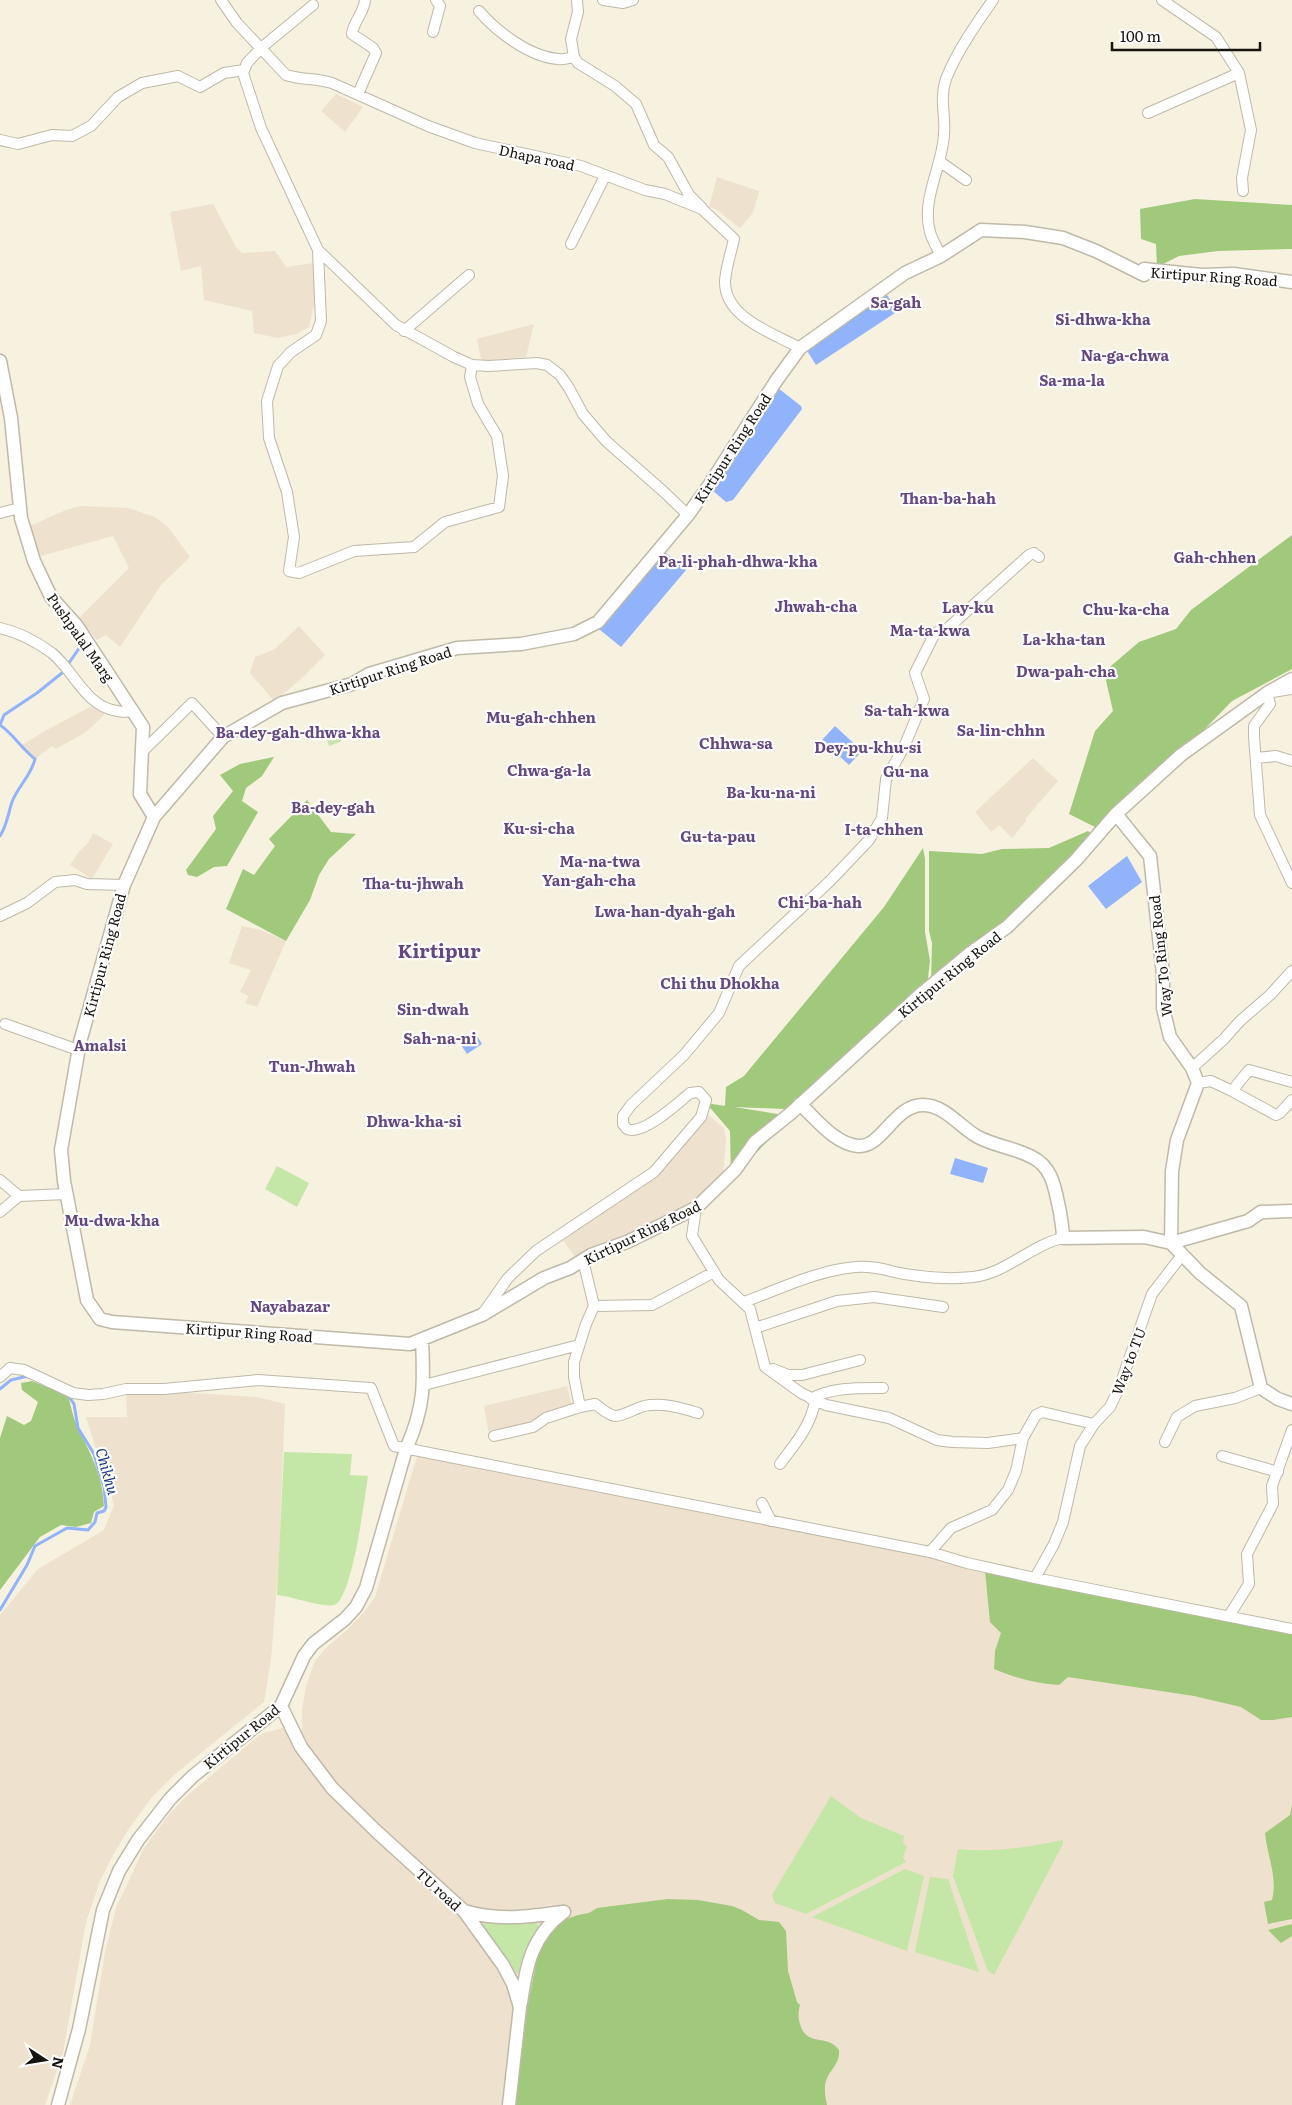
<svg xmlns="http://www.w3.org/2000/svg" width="1292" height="2105" viewBox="0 0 1292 2105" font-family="Literata,serif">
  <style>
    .education { fill: #eee1cd }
    .green { fill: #c4e7a7 }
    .forest { fill: #a0c97b }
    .water { fill: #91b3fc }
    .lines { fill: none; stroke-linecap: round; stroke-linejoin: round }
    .stream { stroke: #91b3fc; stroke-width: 3 }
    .minor-casing { stroke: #bfb9a8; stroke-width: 12 }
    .tertiary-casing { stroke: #bfb9a8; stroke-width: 15 }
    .minor { stroke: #fff; stroke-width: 10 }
    .tertiary { stroke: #fff; stroke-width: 12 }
    .labels { text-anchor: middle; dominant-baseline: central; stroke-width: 4.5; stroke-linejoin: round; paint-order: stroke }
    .street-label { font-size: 14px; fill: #17140f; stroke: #fefefe }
    .neighbourhood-label { font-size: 15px; font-weight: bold; fill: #644783; stroke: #fefefe }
    .water-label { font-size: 15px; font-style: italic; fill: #1b3a8c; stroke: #fefefe }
    .district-label { font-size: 19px; font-weight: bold; fill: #644783; stroke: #fefefe }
  </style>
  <rect width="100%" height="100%" fill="#f7f1e0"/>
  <!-- education -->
  <path class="education" d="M336,94L363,107L345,132L321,111Z
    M717,177L759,191L753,213L740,228L717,210L709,207Z
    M213,204L236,247L242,253L275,251L286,267L314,263L318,285L309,327L297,334L278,338L254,333L252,311L204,300L201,266L181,271L170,212Z
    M534,324L526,357L485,361L481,358L477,339Z
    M81,506L128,508L155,517L168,527L190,557L161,585L120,647L106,635L97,640L79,618L129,568L113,536L41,556L34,541L30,526L66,510Z
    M299,626L325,655L302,678L281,696L276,703L250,673L255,657L275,649Z
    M92,706L105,714L86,732L56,749L52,746L35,759L22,745L45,731Z
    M1033,758L1058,781L1026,818V821L1012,838L999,825L991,832L975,812Z
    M93,833L113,844L92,879L70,865L78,853L88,843Z
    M242,926L261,930L286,941L257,1007L245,1003L249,996L240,992L251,970L229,963Z
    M706,1113L724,1128L726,1139L722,1189L577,1260L563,1240L636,1187Z
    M567,1386L572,1406L526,1424L489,1435L484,1406Z
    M126,1389L257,1397L285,1404L279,1560L271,1659L264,1702L175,1774L152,1797L128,1830L113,1855L100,1881L86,1922L63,2053L45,2105H0V1615L38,1569L104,1530L114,1505L86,1417H127Z
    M418,1453L1292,1631V2105H70L90,2045L105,1952L116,1908L144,1848L170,1813L189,1794L261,1734L282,1728L287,1729L291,1736L302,1730V1710L306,1686L315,1661L327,1647L346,1631L364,1612L375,1597Z"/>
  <!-- green -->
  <path class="green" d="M335,727L337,728L342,741L329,746L325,733L333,730L332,728Z
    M277,1166L309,1183L297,1207L265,1189Z
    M284,1452L352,1454L350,1475L368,1476C365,1496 352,1601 334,1605C324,1608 290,1596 277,1595Z
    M831,1796L861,1818L904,1836L903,1844L907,1846L903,1858L906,1862L806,1914L775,1903L772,1895Z
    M1063,1840V1844L994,1975L988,1971L953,1876L958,1849C995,1853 1027,1847 1063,1840Z
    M905,1869L924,1876L907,1951L812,1917Z
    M930,1877L948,1879L979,1972L915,1952Z
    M488,1921L518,1924L536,1921L539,1928L526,1947L521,1972L515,1973L503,1953L484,1930V1923Z"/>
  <!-- forest -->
  <path class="forest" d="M1195,199L1292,205V249L1218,251L1179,256L1157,267L1156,244L1141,239L1140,209Z
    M1292,535V669L1232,701L1105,832L1069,814L1095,731L1113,711L1104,672L1139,642L1176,629L1191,610Z
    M274,757L262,776L246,788L242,801L258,812L227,866L214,867L197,877L188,875L186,870L216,829L213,816L233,791L220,775L240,764Z
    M307,800L331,832L356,834L329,859L319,875L310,900L286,941L226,909L243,869L254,875L275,846L269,839Z
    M1088,831L1096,838L1077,864L931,983L932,943L929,931V851L982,854L1002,849L1049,848Z
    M923,848L925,859V932L930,961L927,986L793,1116L784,1109L734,1107L784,1115L788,1120L731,1179L730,1131L706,1103L725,1106L726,1087L744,1076L884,907Z
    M32,1381L68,1396C71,1406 73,1417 77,1426C91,1456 102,1471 104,1506L94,1512L91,1523L76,1527L61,1525L40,1537L0,1590V1438L7,1416L24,1425L31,1421L38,1402L22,1390L21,1383Z
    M985,1571L1292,1632V1717L1273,1720H1261L1241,1707L1194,1696L1068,1677L1059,1685C1036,1684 1016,1678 994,1669L995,1651L1001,1633L990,1622Z
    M1292,1804V1919L1268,1924L1264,1902L1272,1900C1278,1878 1267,1855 1265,1833L1290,1815Z
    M668,1899L698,1900L732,1906L742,1910L759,1920L779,1922L786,1931L788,1971L797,2002L800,2005C798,2013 798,2017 800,2024C807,2048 827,2033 839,2050C840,2062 833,2067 828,2076C823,2085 825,2096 827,2105H515L527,2010L539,1947L558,1922L578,1915L589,1913L597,1908Z
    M1292,1924V1936L1281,1943L1268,1930Z"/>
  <!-- water -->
  <path class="water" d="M887,295L898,311L816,365L806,349Z
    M778,388L801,406L802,409L733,500L726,502L712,490Z
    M665,552L686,570L621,647L599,629Z
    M835,726L862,751L849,765L822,740Z
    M1127,856L1142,882L1106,909L1088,886Z
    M476,1034L482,1044L467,1054L461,1045Z
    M955,1158L988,1168L983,1183L950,1174Z"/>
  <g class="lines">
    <!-- stream -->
    <path class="stream" d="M0,836C7,825 8,814 12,802C18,786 31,776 35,759C22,749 14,735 0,725L4,715L37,693L62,673L80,647
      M0,1389L11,1380L28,1376
      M0,1610L27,1565L35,1546L67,1528L88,1530L95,1522L97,1513L104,1511L106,1507L104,1487L94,1454L78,1428L74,1404L67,1394"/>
    <defs>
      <path id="minor" d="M221,0L237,23L286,75C301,80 316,78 332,83L428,126L475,143L581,166L645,190L665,194L702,209L734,239C731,253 726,267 725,281C724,318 773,333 800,348
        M577,0L578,12L571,39L574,57L578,63L615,86L636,104L654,145L668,157L689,195L702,208
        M603,0L623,3L633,0
        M1162,0L1216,37L1239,73L1251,130L1242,178L1243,191
        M313,5L261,48L247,63L243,73L261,128L318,250L396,325L454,357L472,365L489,366L537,363L547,365L560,375L569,388L583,414L606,441L664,492L688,515
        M479,11C497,32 530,57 558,59C563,60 569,58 574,57
        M433,32L440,6L436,0
        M358,94L376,53L373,48L352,34C353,22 364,13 365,0
        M1148,113L1239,73
        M0,140L18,144L52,135L72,136L91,126L118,97L142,83L178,76L200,87L224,73L244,70
        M939,161L966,180
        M571,244L605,176
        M318,250L321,321L316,335L291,352L278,366L267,401L269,438L287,492L294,537L289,571L299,573L354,551L414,547L445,522L499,507L503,476L497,436L478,404L470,377L472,365
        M941,256C938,249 932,240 930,232C921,199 942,168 944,135C946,116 939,98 946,79C957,51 976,24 993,0
        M404,331L469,275
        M0,513L20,508
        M0,628C18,632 37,642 52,653C75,672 85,706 117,711C122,712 126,713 132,710
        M1292,689L1267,693L1270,704L1254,726V737L1260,815L1292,883
        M142,752L192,703L223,737
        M1256,758L1276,756L1292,761
        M0,916L27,903L55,882L75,880L87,884L124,885
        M5,1024L78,1050
        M1192,1068L1224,1039L1240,1021L1270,995L1292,971
        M1198,1083L1211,1081L1232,1091L1249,1070L1292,1082
        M1232,1091L1276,1115L1280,1113L1292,1100
        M0,1180L19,1196L67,1194
        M696,1208L692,1236L719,1280L750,1309L765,1367L801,1393L826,1405L889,1418L937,1440L952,1442L988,1443L1023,1438L1036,1415L1042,1412L1094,1424
        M0,1212L19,1196
        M744,1302C780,1289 818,1270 856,1267C876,1265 893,1273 912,1275C931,1278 954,1279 973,1277C1007,1273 1031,1245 1063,1238
        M594,1306L652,1305L714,1272
        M484,1312L508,1278L536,1251L654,1172L701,1117L706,1100L699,1092L690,1093C678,1103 643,1136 627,1129L623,1124V1116L631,1105L684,1055L719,1013L739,966L830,881L869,840L882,818L886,779L904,747L924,699L915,673L935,633L948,628L1029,555L1034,553L1039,557
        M755,1328L837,1301L874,1297L943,1307
        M773,1369L788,1375H802L860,1360
        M0,1377L10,1368L24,1370L73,1393L88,1395L103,1394L126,1389H164L258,1380L371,1388L394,1446L930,1552L967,1563L1035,1578L1292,1629
        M424,1385L579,1345
        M811,1399C831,1387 860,1388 883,1388
        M580,1407L574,1377V1362L586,1324L594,1306L583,1260
        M494,1436L533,1427L546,1418L580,1407L595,1404C601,1408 608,1415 615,1416C621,1417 636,1408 644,1406C662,1402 681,1408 698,1413
        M1165,1442L1177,1417L1195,1406L1235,1398L1261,1388
        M1222,1456L1278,1472
        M780,1464C795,1444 810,1427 815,1402
        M762,1503L771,1521
        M930,1552L951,1528L992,1510L1008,1490L1016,1471L1023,1438
        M1035,1578L1054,1544L1063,1522L1080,1446L1094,1424L1110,1407L1119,1388L1152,1294L1182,1255
        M1229,1616L1249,1584L1247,1554L1273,1504L1272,1486L1292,1430"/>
      <path id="tertiary" d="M1292,282L1234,274L1201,275L1144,269V275L1096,251L1063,238L1025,232L981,230L941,256L905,273L800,348L776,381L710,484L688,515L598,622L574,634L521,644L457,648L369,674L352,684L282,703L223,737L154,817L124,885L80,1042L61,1150L64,1181L87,1300L100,1319L112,1322L410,1344L482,1315L544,1278L570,1268L591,1255L627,1242L696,1208L735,1170L755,1142L791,1113L922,993L969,954L1007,927L1076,860L1116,814L1181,755L1267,693L1292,679
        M0,361L11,418L21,518L34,561L51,597L77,626L143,727L140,794L154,817
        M1116,814L1150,856L1163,974V1008L1170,1037L1192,1068L1198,1083L1177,1140L1172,1171L1171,1243L1200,1273L1241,1306L1261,1388L1278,1399L1292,1404
        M800,1104C816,1119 835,1144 858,1146C882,1148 894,1105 923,1105C945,1105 961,1128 978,1137C995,1146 1015,1148 1032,1157C1054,1168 1055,1191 1060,1212C1061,1221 1063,1229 1063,1238L1144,1237L1171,1243L1248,1221L1261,1212L1292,1211
        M281,1706L301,1747L332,1788L376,1831L464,1911L503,1965L513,1984L520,2007L509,2105
        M464,1911C498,1921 528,1917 563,1912
        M521,2003C526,1966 532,1935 564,1912
        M58,2105L79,2029L103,1910L119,1871L138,1840L170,1799L193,1776L281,1706L304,1656L313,1644L345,1619L356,1607L366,1588L406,1449C425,1407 424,1383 422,1339"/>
    </defs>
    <!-- minor casing -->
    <use href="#minor" class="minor-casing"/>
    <!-- tertiary casing -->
    <use href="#tertiary" class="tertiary-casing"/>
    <!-- minor -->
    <use href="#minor" class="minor"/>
    <!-- tertiary -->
    <use href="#tertiary" class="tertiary"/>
  </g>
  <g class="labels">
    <!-- street labels -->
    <g class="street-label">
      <text transform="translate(537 157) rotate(12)">Dhapa road</text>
      <text transform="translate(1214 276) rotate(4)">Kirtipur Ring Road</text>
      <text transform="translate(732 448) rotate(-57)">Kirtipur Ring Road</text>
      <text transform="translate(81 637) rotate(55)">Pushpalal Marg</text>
      <text transform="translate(390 670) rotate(-18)">Kirtipur Ring Road</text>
      <text transform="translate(104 955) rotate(-75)">Kirtipur Ring Road</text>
      <text transform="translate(1160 956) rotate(-96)">Way To Ring Road</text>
      <text transform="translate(949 974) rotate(-39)">Kirtipur Ring Road</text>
      <text transform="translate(642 1232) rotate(-26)">Kirtipur Ring Road</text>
      <text transform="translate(249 1332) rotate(4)">Kirtipur Ring Road</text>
      <text transform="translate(1128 1361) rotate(-69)">Way to TU</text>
      <text transform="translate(241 1736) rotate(-39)">Kirtipur Road</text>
      <text transform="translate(439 1889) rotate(42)">TU road</text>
    </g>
    <!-- neighbourhood labels -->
    <g class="neighbourhood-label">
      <text x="896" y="301">Sa-gah</text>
      <text x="1103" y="318">Si-dhwa-kha</text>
      <text x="1125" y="354">Na-ga-chwa</text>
      <text x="1072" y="379">Sa-ma-la</text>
      <text x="948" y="497">Than-ba-hah</text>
      <text x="1215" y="556">Gah-chhen</text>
      <text x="738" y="560">Pa-li-phah-dhwa-kha</text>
      <text x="816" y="605">Jhwah-cha</text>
      <text x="968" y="606">Lay-ku</text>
      <text x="1126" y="608">Chu-ka-cha</text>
      <text x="930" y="629">Ma-ta-kwa</text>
      <text x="1064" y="638">La-kha-tan</text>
      <text x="1066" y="670">Dwa-pah-cha</text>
      <text x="907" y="709">Sa-tah-kwa</text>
      <text x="541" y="716">Mu-gah-chhen</text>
      <text x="1001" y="729">Sa-lin-chhn</text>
      <text x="298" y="731">Ba-dey-gah-dhwa-kha</text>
      <text x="736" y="742">Chhwa-sa</text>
      <text x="868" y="746">Dey-pu-khu-si</text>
      <text x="549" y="769">Chwa-ga-la</text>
      <text x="906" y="770">Gu-na</text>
      <text x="771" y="791">Ba-ku-na-ni</text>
      <text x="333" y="806">Ba-dey-gah</text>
      <text x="539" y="827">Ku-si-cha</text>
      <text x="884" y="828">I-ta-chhen</text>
      <text x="718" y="835">Gu-ta-pau</text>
      <text x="600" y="860">Ma-na-twa</text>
      <text x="589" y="879">Yan-gah-cha</text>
      <text x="413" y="882">Tha-tu-jhwah</text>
      <text x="820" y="901">Chi-ba-hah</text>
      <text x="665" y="910">Lwa-han-dyah-gah</text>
      <text x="720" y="982">Chi thu Dhokha</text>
      <text x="433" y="1008">Sin-dwah</text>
      <text x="440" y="1037">Sah-na-ni</text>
      <text x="100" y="1044">Amalsi</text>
      <text x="312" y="1065">Tun-Jhwah</text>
      <text x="414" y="1120">Dhwa-kha-si</text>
      <text x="112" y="1219">Mu-dwa-kha</text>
      <text x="290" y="1305">Nayabazar</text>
    </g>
    <!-- water labels -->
    <g class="water-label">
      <text transform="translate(108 1471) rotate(74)">Chikhu</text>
    </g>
    <!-- district labels -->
    <g class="district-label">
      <text x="439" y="950">Kirtipur</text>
    </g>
  </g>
  <!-- north arrow -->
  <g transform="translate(45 2060) rotate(102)" stroke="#fefefe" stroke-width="4" paint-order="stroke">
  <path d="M0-4L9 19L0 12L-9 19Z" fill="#17140f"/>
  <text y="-8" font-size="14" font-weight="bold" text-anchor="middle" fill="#17140f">N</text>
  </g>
  <!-- scale -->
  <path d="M1112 42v8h148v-8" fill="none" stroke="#17140f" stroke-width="2.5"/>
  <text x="1120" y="42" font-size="15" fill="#17140f" stroke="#fefefe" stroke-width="4" paint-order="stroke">100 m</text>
</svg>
